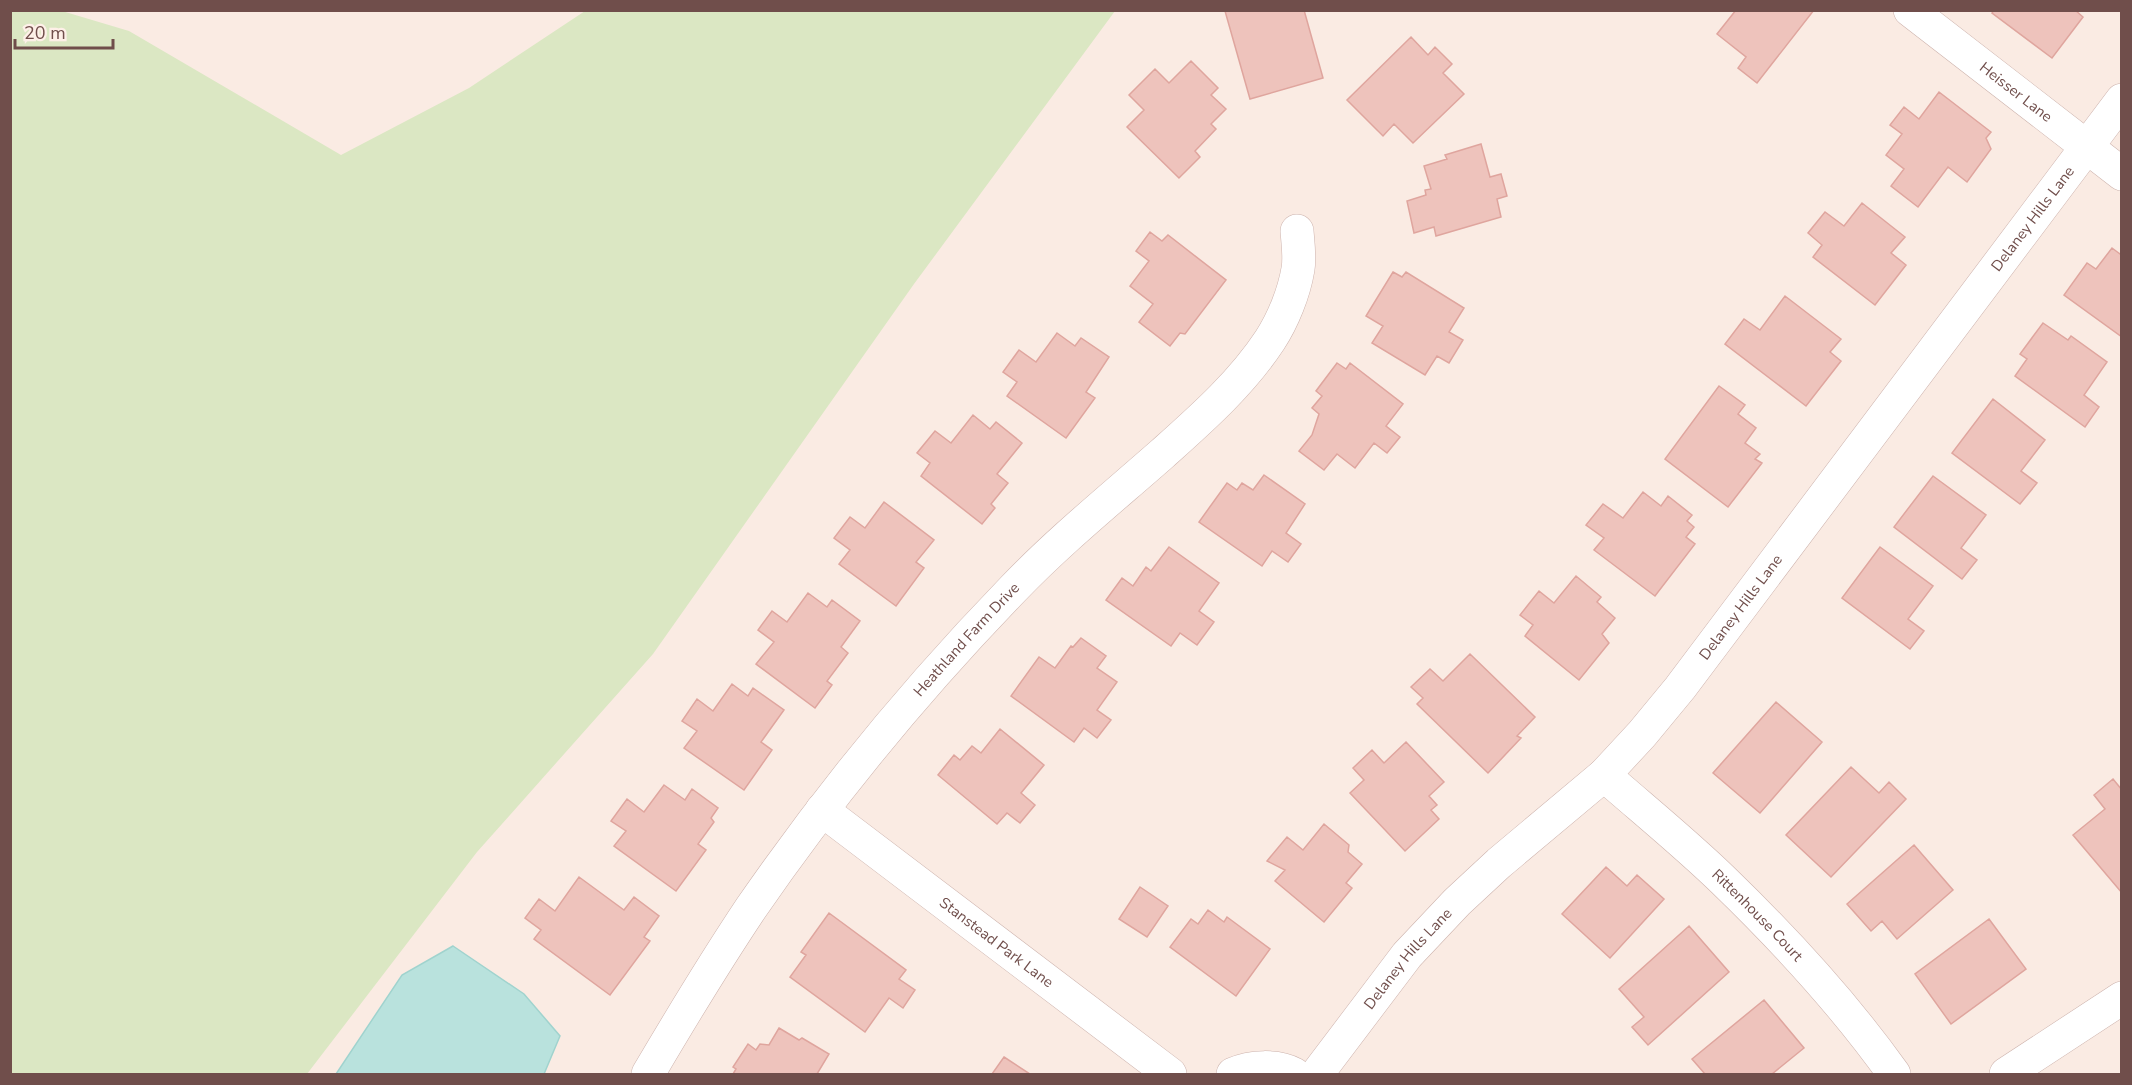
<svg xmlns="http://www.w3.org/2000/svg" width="2132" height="1085" viewBox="0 0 2132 1085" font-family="'Nunito Sans',sans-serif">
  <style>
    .green { fill: #dbe7c3 }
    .water { fill: #b9e2dd; stroke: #a0d3ce; stroke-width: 1.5 }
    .building { fill: #eec3bc; stroke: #dfa59e; stroke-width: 1.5 }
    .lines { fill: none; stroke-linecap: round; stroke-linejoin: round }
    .minor-casing { stroke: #cdb3ad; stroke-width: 34 }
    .minor { stroke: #fff; stroke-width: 33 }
    .labels { text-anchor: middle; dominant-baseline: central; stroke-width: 5; stroke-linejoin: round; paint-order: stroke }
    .street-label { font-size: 15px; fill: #704e4b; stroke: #fef0e8 }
  </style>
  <rect width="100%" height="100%" fill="#faebe3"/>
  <!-- green -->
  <path class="green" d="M10,11H62L129,31L341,155L469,88L585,11H1115L914,284L653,654L477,852L307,1074H11Z"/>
  <!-- water -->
  <path class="water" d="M453,946L524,994L560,1036L544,1074H336L402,975Z"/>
  <!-- building -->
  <path class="building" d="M1304,10L1323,78L1250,99L1225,11Z
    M1736,10H1814L1757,83L1738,68L1746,57L1717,34Z
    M1994,10H2075L2083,17L2052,58L1992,13Z
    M1411,37L1428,55L1435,47L1452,64L1443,73L1464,94L1413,143L1394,124L1383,136L1347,100Z
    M1191,61L1218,88L1211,95L1226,109L1211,124L1216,129L1195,151L1200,157L1179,178L1127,127L1144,110L1129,95L1155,69L1169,83Z
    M1939,92L1991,132L1986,138L1991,149L1967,182L1948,167L1918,207L1891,186L1904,169L1886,155L1902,134L1890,125L1904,107L1919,119Z
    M1481,144L1490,177L1501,174L1507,196L1497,199L1501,217L1436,236L1434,227L1414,233L1407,201L1426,195L1425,190L1431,189L1424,166L1447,159L1445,155Z
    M1862,203L1905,237L1891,253L1906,265L1875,305L1813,257L1822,245L1808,233L1825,212L1844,226Z
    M1150,232L1162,241L1168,235L1226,280L1185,334L1180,333L1170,346L1139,322L1153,304L1130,286L1149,261L1136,251Z
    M2112,248L2120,254L2122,251V337L2064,295L2087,263L2096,269Z
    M1393,272L1402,277L1406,272L1464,308L1449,332L1463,340L1449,363L1437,356L1425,375L1372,343L1383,326L1366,316Z
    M1785,296L1841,339L1830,352L1841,361L1806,406L1725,344L1744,319L1760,330Z
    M2043,323L2068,340L2071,336L2107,362L2084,395L2099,407L2085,427L2015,376L2027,359L2020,354Z
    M1057,333L1075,346L1081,338L1109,357L1086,392L1095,398L1066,438L1007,396L1017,382L1003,372L1019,350L1036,362Z
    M1337,363L1346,369L1350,363L1403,404L1386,426L1400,437L1387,453L1374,443L1355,468L1337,454L1324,470L1299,451L1312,435L1319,414L1312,408L1322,396L1316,391Z
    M1719,386L1745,405L1738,414L1756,428L1745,443L1760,454L1755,459L1762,463L1728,507L1665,459Z
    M1993,399L2045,440L2021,471L2037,483L2020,504L1952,453Z
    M973,415L990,429L996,422L1022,443L997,474L1008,483L991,504L995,508L982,524L921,476L930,463L917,453L935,431L951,443Z
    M1264,475L1305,504L1286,533L1301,544L1288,562L1272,551L1262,566L1199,522L1227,483L1237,490L1242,483L1253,490Z
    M1933,476L1986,515L1961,548L1977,560L1962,579L1894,527Z
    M1643,492L1661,506L1668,496L1692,515L1687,521L1694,527L1686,537L1695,544L1655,596L1594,550L1604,538L1586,525L1603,504L1623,518Z
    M884,502L934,540L916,562L924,568L896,606L839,564L850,550L834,538L850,517L865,528Z
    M1169,547L1219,583L1199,611L1214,622L1197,645L1180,633L1171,646L1106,600L1122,578L1133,586L1146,567L1151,571Z
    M1880,547L1933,586L1908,619L1924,631L1910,649L1842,598Z
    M1576,576L1601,597L1597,602L1615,618L1602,634L1609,643L1579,680L1525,636L1533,625L1520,615L1539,591L1554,603Z
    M808,593L827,607L832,600L860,621L841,647L848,653L827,681L832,685L815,708L756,664L774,642L758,630L772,611L787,622Z
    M1081,638L1106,656L1097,668L1117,682L1097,710L1111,720L1097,738L1084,728L1074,742L1011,696L1039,657L1055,668L1071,646L1073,647Z
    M1470,654L1535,717L1517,736L1521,738L1488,773L1417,704L1423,698L1411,687L1430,669L1443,681Z
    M732,684L748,696L753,688L784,710L761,742L772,750L744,790L684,748L697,731L682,721L697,699L713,711Z
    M1776,702L1822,742L1760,813L1713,773Z
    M1000,729L1044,765L1021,793L1035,805L1020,823L1007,813L997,824L938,775L954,755L960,760L972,746L981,753Z
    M1406,742L1444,782L1429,796L1437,805L1431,810L1439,819L1405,851L1350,793L1364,780L1353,768L1372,750L1384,763Z
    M1851,767L1879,793L1889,782L1906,799L1831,877L1786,835Z
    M2113,779L2122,790V893L2073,835L2105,809L2094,795Z
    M664,785L685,800L692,789L718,808L711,818L714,822L698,844L706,850L676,891L614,846L626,831L611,821L627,799L644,812Z
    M1324,824L1349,845L1348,852L1362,864L1346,883L1352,888L1324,922L1275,881L1285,870L1267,861L1287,837L1303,850Z
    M1914,845L1953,890L1897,939L1882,921L1871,931L1847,904Z
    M1606,867L1627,886L1637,875L1664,899L1610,958L1562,914Z
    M579,877L624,910L634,897L659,916L644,937L650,941L610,995L534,939L541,930L525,918L539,899L555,911Z
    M1140,887L1168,906L1147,937L1119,919Z
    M1208,910L1224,922L1227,917L1270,949L1236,996L1170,947L1191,919L1198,924Z
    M829,913L906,970L899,979L915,990L903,1008L889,998L865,1032L790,977L806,955L801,952Z
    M1989,919L2026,969L1951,1024L1915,974Z
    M1689,926L1729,972L1648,1045L1632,1027L1644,1017L1619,989Z
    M1764,1000L1804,1048L1772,1074H1705L1692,1059Z
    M779,1028L799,1040L802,1038L829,1054L817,1074H733L736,1069L733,1067L748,1044L756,1050L760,1044L769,1045Z
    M1004,1057L1030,1074H992Z"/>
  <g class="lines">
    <defs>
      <g id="minor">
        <path id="s1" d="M1910,10L2122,174"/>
        <path id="s2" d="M1604,775C1644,810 1686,844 1724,881C1786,941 1844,1004 1894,1074"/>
        <path id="s3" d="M822,810L1170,1074"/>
        <path id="s4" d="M648,1074C681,1018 715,962 751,908C829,795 917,688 1013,589C1059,541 1112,498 1162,454C1201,419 1241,384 1270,340C1283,320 1294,293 1298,269C1300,257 1298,244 1297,231"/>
        <path d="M1233,1074C1251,1066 1277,1065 1294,1074"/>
        <path id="s5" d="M1317,1074L1407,955L1457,902L1499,863L1604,775L1642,734L1680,688L2122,100"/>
        <path d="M2006,1074L2122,998"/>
      </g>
    </defs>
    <!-- minor casing -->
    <use href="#minor" class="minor-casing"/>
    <!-- minor -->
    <use href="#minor" class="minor"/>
  </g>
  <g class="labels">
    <!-- street labels -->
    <g class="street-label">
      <text stroke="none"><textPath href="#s1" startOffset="134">Heisser Lane</textPath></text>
      <text stroke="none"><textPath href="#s5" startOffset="1119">Delaney Hills Lane</textPath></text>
      <text stroke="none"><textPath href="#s5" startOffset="633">Delaney Hills Lane</textPath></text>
      <text stroke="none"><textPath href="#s4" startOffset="540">Heathland Farm Drive</textPath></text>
      <text stroke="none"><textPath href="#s2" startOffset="208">Rittenhouse Court</textPath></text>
      <text stroke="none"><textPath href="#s3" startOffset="219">Stanstead Park Lane</textPath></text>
      <text stroke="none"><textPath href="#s5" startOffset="147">Delaney Hills Lane</textPath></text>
    </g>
  </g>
  <!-- border -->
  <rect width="2132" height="1085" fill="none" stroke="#704e4b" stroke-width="24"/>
  <!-- scale -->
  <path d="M15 39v9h98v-9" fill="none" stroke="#704e4b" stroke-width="3"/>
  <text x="24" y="39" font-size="18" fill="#704e4b" stroke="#fef0e8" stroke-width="4.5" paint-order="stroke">20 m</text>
</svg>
